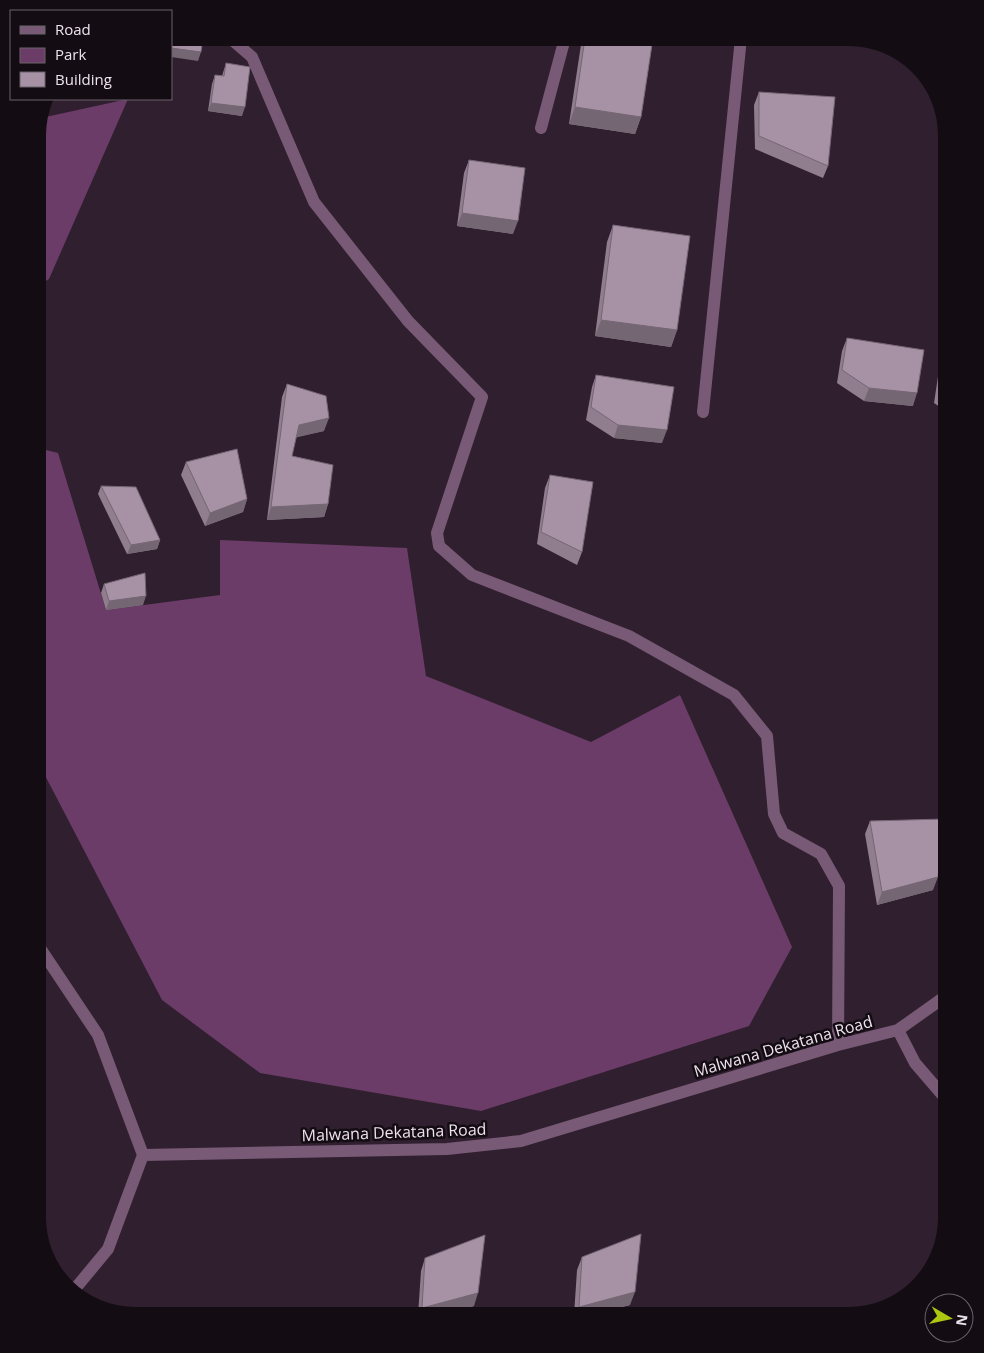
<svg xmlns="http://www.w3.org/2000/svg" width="984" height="1353" viewBox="0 0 984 1353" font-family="'Open Sans',sans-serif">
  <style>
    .green { fill: #6a3c67 }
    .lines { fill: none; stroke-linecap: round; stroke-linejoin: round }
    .minor { stroke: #785a76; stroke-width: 12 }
    .wall { fill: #907e8e }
    .shaded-wall { fill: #756674 }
    .building { fill: #a792a5; stroke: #756674 }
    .labels { text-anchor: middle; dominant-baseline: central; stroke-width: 5; stroke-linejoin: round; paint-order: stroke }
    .street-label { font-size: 16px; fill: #eee2ed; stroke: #130c13 }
  </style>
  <rect width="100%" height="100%" fill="#301f2f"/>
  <!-- green -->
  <path class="green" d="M128,99L49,279L38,286V129L41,118Z
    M38,448L58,453L106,610L220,595V540L407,548L426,676L591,742L680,695L792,947L749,1026L481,1111L260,1073L162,1000L38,762Z"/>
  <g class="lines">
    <!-- minor -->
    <path class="minor" d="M230,38L252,57L314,202L408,321L482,397L437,533L439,546L472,575L629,636L734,695L767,736L774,814L783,833L821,854L839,886L838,1045
      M541,128L565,38
      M703,412L741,38
      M38,945L98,1035L143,1155L447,1149L521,1141L838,1045L898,1030L946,996
      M898,1030L915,1063L946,1099
      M74,1290L108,1249L143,1155"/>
  </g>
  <!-- wall -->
  <path class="wall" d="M582,38H653L641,117L635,134L569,124Z
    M226,63L242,116L208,111L212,84L215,75L222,76Z
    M759,92L828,166L823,178L755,149L754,105Z
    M469,160L513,234L457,226L464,173Z
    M613,225L677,330L671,347L595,336L607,242Z
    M847,338L913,406L864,401L837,383L842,351Z
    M944,357L946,358V411L934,403L939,370Z
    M596,375L662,443L614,438L586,420L592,387Z
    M287,384L324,431L296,437L292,456L328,504L324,517L267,520L282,397Z
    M186,462L247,499L243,512L205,526L181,475Z
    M550,475L582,552L577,565L537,544L545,488Z
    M101,486L160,540L157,549L127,554L98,494Z
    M104,584L143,605L106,610L101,593Z
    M870,821L933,890L877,905L865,834Z
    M582,1257L630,1305L590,1315H574L577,1270Z
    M425,1258L474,1306L438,1315H418L421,1271Z"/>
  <!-- shaded-wall -->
  <path class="shaded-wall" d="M171,48L201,52L198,61L171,57Z
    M211,103L245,107L242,116L208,111Z
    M575,107L641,117L635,134L569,124Z
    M462,213L518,221L513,234L457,226Z
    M601,320L677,330L671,347L595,336Z
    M869,388L917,393L913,406L864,401Z
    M329,418L324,431L294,438L299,425Z
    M618,425L667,430L662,443L614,438Z
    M247,499L243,512L205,526L210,513Z
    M328,504L324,517L267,520L271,507Z
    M160,540L157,549L127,554L131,545Z
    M146,596L143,605L106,610L109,601Z
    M938,877L933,890L877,905L882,892Z
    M635,1292L630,1305L590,1315H575L579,1307Z
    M478,1293L474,1306L438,1315H420L422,1308Z"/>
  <!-- building -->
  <path class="building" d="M172,38H203L201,52L171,48Z
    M585,38H653L641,117L575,107Z
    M226,63L250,67L245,107L211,103L215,75L224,76Z
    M759,92L835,97L828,166L759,136Z
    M469,160L525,168L518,221L462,213Z
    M613,225L690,236L677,330L601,320Z
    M847,338L924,350L917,393L869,388L842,370Z
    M944,357L946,358V395L939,390Z
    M596,375L674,387L667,430L618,425L591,407Z
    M287,384L326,396L329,418L299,425L292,456L333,465L328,504L271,507Z
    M237,449L247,499L210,513L186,462Z
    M550,475L593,482L582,552L541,532Z
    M101,486L136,487L160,540L131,545Z
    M145,573L146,596L109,601L104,584Z
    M944,819L938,877L882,892L870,821Z
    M641,1234L635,1292L579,1307L582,1257Z
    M485,1235L478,1293L422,1308L425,1258Z"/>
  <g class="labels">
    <!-- street labels -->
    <g class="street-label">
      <text transform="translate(783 1046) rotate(-16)">Malwana Dekatana Road</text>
      <text transform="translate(394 1132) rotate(-2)">Malwana Dekatana Road</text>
    </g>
  </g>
  <!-- crop -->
  <path d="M0 0H984V1353H0ZM135 46H849A89 89 0 0 1 938 135V1218A89 89 0 0 1 849 1307H135A89 89 0 0 1 46 1218V135A89 89 0 0 1 135 46Z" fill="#130c13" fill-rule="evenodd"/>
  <!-- legend -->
  <rect x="10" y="10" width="162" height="90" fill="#130c13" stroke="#6b626a"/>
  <rect x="20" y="26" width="25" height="8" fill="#785a76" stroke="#6b626a"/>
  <text x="55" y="35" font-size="15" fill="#eee2ed">Road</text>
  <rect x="20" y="48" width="25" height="15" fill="#6a3c67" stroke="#6b626a"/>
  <text x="55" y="60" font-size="15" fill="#eee2ed">Park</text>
  <rect x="20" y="72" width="25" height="15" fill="#a792a5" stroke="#6b626a"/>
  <text x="55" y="85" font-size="15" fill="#eee2ed">Building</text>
  <!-- north arrow -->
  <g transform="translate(949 1318) rotate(99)"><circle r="24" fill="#130c13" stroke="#6b626a"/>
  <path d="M0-4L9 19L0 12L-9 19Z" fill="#acc612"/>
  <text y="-8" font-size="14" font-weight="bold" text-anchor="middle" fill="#eee2ed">N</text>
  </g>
</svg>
